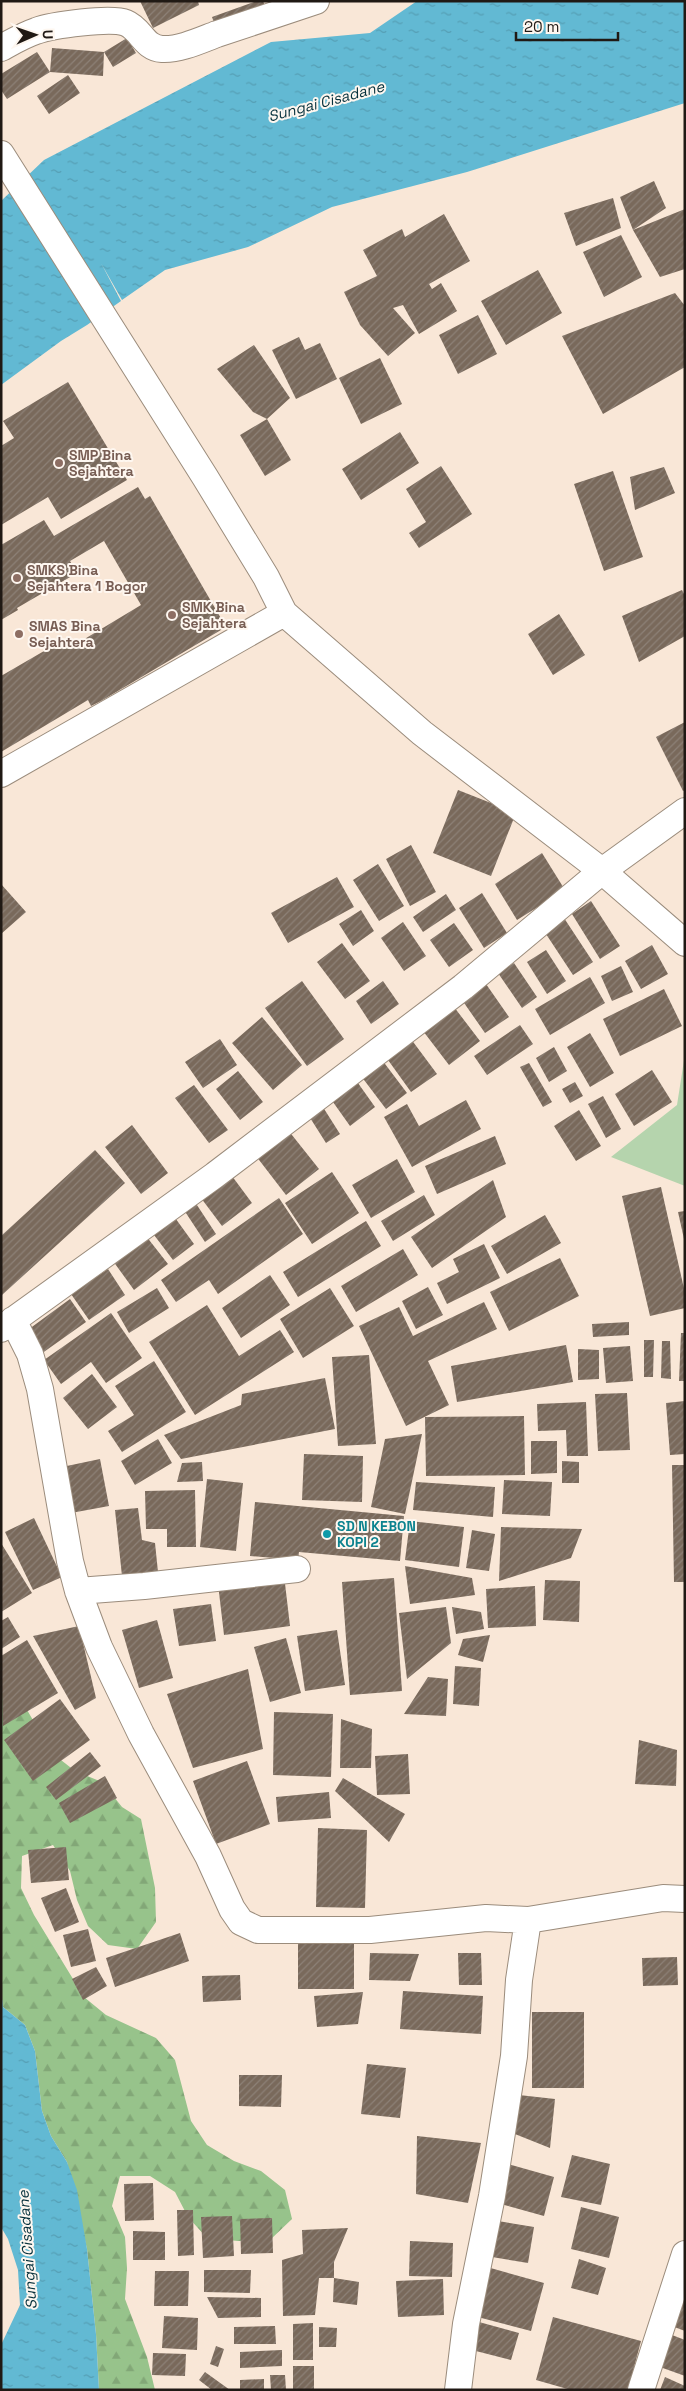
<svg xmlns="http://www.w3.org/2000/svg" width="686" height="2391" viewBox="0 0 686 2391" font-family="'Space Grotesk',sans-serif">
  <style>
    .green { fill: #b5d4ad }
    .forest { fill: url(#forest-firs) }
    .water { fill: url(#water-ripples) }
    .building { fill: url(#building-hatch) }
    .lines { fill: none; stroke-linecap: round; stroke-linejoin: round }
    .street-casing { stroke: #9b8c7c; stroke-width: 28 }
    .street { stroke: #fff; stroke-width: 26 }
    .education-dot { fill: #8d6e63; stroke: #fef7f0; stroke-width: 2 }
    .culture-dot { fill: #0f9aa8; stroke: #fef7f0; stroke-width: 2 }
    .labels { text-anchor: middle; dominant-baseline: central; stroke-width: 4; stroke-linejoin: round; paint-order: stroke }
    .education-label { font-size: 14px; font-weight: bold; fill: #785e54; stroke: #fef7f0; text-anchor: start }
    .culture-label { font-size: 14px; font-weight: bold; fill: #0d838f; stroke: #fef7f0; text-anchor: start }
    .water-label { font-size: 15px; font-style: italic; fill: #07323d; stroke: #fef7f0 }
  </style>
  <defs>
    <pattern id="forest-firs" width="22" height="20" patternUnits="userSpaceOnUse" patternTransform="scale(1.25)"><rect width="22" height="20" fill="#97c38b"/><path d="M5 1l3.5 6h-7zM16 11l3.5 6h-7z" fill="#82a777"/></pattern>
    <pattern id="water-ripples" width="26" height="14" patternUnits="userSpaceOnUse" patternTransform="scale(1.25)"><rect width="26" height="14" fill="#62b9d3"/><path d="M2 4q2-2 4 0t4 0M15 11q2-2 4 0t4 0" fill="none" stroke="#559eb4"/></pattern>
    <pattern id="building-hatch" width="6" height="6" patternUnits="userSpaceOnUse" patternTransform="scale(1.25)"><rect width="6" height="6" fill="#79695b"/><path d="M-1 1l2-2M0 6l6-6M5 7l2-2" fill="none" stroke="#8d8177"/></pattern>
  </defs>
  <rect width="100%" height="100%" fill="#f9e7d7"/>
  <!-- green -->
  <path class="green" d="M685,1054V1186L611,1157L677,1105Z"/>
  <!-- forest -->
  <path class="forest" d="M1,1665L52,1753L75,1771L102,1782L122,1807L141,1819L155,1888L156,1922L137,1949L108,1945L88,1926L77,1900L70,1871L53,1845L22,1856L21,1888L34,1915L84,1997L106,2015L156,2038L175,2060L191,2121L207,2145L234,2161L261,2171L285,2190L292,2219L270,2240L238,2241L207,2238L188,2217L175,2192L150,2176H120L112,2206L125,2237L127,2268L125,2299L147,2357L155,2390H99L96,2334L87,2249L67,2162L51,2136L42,2111L35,2051L25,2025L3,2007L1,1991Z"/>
  <!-- water -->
  <path class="water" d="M417,1H685V103L467,172L332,207L248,247L165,270L122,300L101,263L121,301L87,325L61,341L1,385V201L44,160L271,42L370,33Z
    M1,1990L3,2007L25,2025L35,2051L42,2111L51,2136L67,2162L77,2190L87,2249L96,2334L99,2390H1V2345L20,2305L18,2270L8,2239L1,2227Z"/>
  <!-- building -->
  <path class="building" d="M140,1H198L199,5L153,28Z
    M257,1H263L268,13L217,31L212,17Z
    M127,38L136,53L113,67L104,52Z
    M52,48L104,52L103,76L50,72Z
    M37,52L50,72L7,99L1,90V74Z
    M68,75L80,93L49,114L37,96Z
    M654,181L666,208L633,230L620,197Z
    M613,198L621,228L576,246L564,213Z
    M685,209V269L660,277L633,230Z
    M444,214L470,261L429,284L432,289L441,283L457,311L419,334L403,305L393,308L415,333L388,356L360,325L344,292L377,276L363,250L402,229L405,237Z
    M621,235L642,277L604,297L583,252Z
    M538,270L562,313L506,345L481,301Z
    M675,293L685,306V367L603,414L562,336Z
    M478,315L497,354L458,374L439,335Z
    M299,337L305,350L320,343L337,379L296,399L272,350Z
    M254,345L290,398L267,419L253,412L217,369Z
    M380,358L402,404L361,424L339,378Z
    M68,382L127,480L61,519L48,497L1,525V446L14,438L3,421Z
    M267,419L291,460L265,476L240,435Z
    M400,432L419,463L361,500L342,469Z
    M441,466L472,514L419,548L409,533L426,522L406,489Z
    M664,467L675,493L635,510L630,477Z
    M613,471L643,557L604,571L574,484Z
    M138,487L145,499L150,496L226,627L101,701L91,706L88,700L1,752V676L63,640L68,649L141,605L104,541L70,561L77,573L17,608L18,610L1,620V545L44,520L54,536Z
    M682,590L685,596V636L639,662L622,616Z
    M559,614L585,655L553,675L528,634Z
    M685,722V790L683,791L656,737Z
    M458,790L516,813L491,876L433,853Z
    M411,845L436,892L410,906L386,859Z
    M542,853L565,890L517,920L495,884Z
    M378,864L404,906L379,921L353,880Z
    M337,877L354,907L288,943L271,913Z
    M1,884L26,912L1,934Z
    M482,893L507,933L484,948L459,908Z
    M446,894L456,910L423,932L413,917Z
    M591,901L620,946L600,959L572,914Z
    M361,910L374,931L353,946L339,924Z
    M564,918L593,962L573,975L544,931Z
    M403,922L426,956L404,971L381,938Z
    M454,923L473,950L449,967L430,940Z
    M342,943L370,981L345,999L317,962Z
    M652,945L668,974L641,989L625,961Z
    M546,950L566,981L547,994L527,962Z
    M514,963L537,997L522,1008L498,973Z
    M621,966L633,992L612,1001L601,976Z
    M590,977L605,1003L550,1035L535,1009Z
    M302,981L344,1039L307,1066L265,1008Z
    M383,981L399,1004L371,1024L356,1001Z
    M486,984L509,1017L485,1033L462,1000Z
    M664,989L682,1026L620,1056L603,1019Z
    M451,1003L480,1041L449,1065L420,1027Z
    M262,1017L302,1065L273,1090L232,1043Z
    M520,1025L533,1044L487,1075L474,1056Z
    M590,1033L614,1073L590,1087L567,1047Z
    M408,1035L437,1074L411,1092L383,1053Z
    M220,1039L237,1065L203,1088L185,1062Z
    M554,1047L567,1071L549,1082L536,1058Z
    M379,1056L407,1093L386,1109L358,1072Z
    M529,1063L552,1102L543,1107L520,1067Z
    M652,1070L672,1102L634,1126L615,1094Z
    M238,1071L263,1102L240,1120L216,1089Z
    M353,1076L375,1107L350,1126L328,1095Z
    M575,1082L583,1096L570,1103L562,1089Z
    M194,1085L228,1130L209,1143L175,1098Z
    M603,1096L621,1129L606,1138L588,1104Z
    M466,1100L481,1129L412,1167L384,1117L407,1104L419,1126Z
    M321,1104L340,1134L326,1143L307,1113Z
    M579,1110L601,1146L576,1161L554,1126Z
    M132,1125L168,1173L141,1194L105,1147Z
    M288,1130L319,1169L286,1195L256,1156Z
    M495,1136L506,1164L437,1194L425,1166Z
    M95,1150L125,1183L2,1295L1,1236Z
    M397,1159L415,1192L371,1218L352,1185Z
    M229,1172L252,1203L222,1226L198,1194Z
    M332,1172L359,1213L312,1244L285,1203Z
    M493,1180L506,1217L432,1268L411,1237Z
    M661,1187L685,1293V1308L650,1316L622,1196Z
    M424,1195L435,1215L393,1241L381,1221Z
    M279,1198L303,1234L218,1294L209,1280L176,1302L161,1280Z
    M193,1199L216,1234L205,1242L182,1207Z
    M685,1211V1239H684L678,1212Z
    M173,1215L194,1244L173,1260L151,1231Z
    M545,1215L561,1243L507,1274L491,1246Z
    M366,1221L381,1246L298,1297L283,1272Z
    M146,1236L168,1264L134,1290L113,1261Z
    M484,1244L500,1278L447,1304L437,1283L459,1272L453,1259Z
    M403,1249L418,1275L356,1312L341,1286Z
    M560,1258L579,1296L509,1331L490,1292Z
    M108,1269L125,1295L89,1320L71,1294Z
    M270,1275L290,1305L241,1338L222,1308Z
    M428,1287L443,1315L416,1329L402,1301Z
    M157,1288L169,1308L129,1333L117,1312Z
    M330,1288L354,1326L303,1358L280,1319Z
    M70,1299L86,1322L41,1354L25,1332Z
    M484,1302L497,1329L428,1361L449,1405L406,1426L359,1326L399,1307L413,1336Z
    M207,1305L239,1356L280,1330L294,1352L195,1415L149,1342Z
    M111,1313L142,1358L106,1383L91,1362L61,1384L44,1360Z
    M629,1322V1335L593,1337L592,1324Z
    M681,1333H685V1381H679Z
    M644,1340H654L653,1377H644Z
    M662,1341H670L671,1379L661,1378Z
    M566,1345L573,1382L457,1402L451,1366Z
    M630,1346L633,1381L606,1383L603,1348Z
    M578,1349L599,1350V1379L578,1380Z
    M369,1355L376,1444L338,1446L332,1357Z
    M154,1361L186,1412L122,1452L108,1431L134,1415L115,1386Z
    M92,1374L117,1407L88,1429L63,1398Z
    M325,1378L335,1429L181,1459L164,1435L241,1405L242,1394Z
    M627,1393L630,1450L598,1451L595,1394Z
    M685,1401V1454L670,1455L666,1403Z
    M586,1402L588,1456H567L566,1430L538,1431L537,1404Z
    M524,1416L525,1475L426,1476L425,1417Z
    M422,1434L405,1514L371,1507L385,1439Z
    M158,1439L172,1463L135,1485L121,1461Z
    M531,1441H557V1473L531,1474Z
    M304,1454L363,1456L362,1502L302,1500Z
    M100,1459L109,1506L71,1513L62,1467Z
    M562,1461L579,1462V1483H562Z
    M202,1462L203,1481L177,1482L182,1463Z
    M672,1465H685V1582H674Z
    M207,1479L243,1483L236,1551L200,1547Z
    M504,1480L552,1482L550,1516L502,1514Z
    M416,1482L495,1487L493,1517L413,1510Z
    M195,1490L196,1547H167V1529H146L145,1491Z
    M255,1502L404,1516L400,1561L299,1552L298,1560L250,1556Z
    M138,1508L142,1540L155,1543L158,1572L122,1576L115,1510Z
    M34,1518L62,1577L33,1590L5,1532Z
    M410,1521L464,1527L459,1567L405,1560Z
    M501,1527L582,1529L571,1558L499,1581Z
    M472,1530L495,1534L489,1571L466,1568Z
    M1,1543L32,1593L1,1612Z
    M405,1566L472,1578L475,1595L410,1604Z
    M284,1575L290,1626L224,1635L218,1584Z
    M394,1578L402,1691L350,1695L342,1582Z
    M545,1580L580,1581L579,1622L543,1620Z
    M535,1586L536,1626L488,1628L486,1589Z
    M211,1604L216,1641L179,1646L173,1609Z
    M446,1607L451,1643L407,1679L399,1613Z
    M452,1607L481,1612L484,1629L456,1634Z
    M8,1617L20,1637L1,1649V1621Z
    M157,1620L173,1678L139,1688L122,1630Z
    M79,1626L96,1698L75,1710L33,1636Z
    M337,1630L345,1685L305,1691L297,1636Z
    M490,1635L483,1662L458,1655L463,1639Z
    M286,1638L301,1693L270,1702L254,1647Z
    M27,1640L58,1693L3,1726L1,1656Z
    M455,1666L481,1668L479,1706L453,1704Z
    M248,1669L263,1749L193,1768L167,1694Z
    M428,1677L448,1679L446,1716L404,1714Z
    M60,1699L90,1740L33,1781L4,1740Z
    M274,1712L333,1714L331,1777L273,1775Z
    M341,1719L372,1729L371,1768H340Z
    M639,1740L677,1750L676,1786L635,1784Z
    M90,1752L101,1766L56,1800L46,1787Z
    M408,1754L410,1794L377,1795L375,1756Z
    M247,1761L270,1824L216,1844L193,1781Z
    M105,1776L117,1798L70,1823L59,1803Z
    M343,1778L405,1814L389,1842L335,1791Z
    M329,1792L331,1818L278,1822L276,1797Z
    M318,1828L367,1830L365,1908L316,1907Z
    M66,1847L69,1880L31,1883L28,1850Z
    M66,1888L79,1922L55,1932L41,1898Z
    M88,1929L96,1961L71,1967L63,1935Z
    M180,1933L189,1961L115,1987L106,1958Z
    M298,1941L354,1942V1989H298Z
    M370,1953L419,1954L410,1981L369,1980Z
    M458,1953H481L482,1985H459Z
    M677,1957L678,1985L643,1986L642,1958Z
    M96,1967L107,1986L83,2000L72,1979Z
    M240,1975L241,2000L203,2002L202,1976Z
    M403,1991L483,1996L481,2034L400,2029Z
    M363,1992L358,2024L317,2027L314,1996Z
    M532,2012H584V2088H532Z
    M367,2064L406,2068L400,2118L361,2114Z
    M239,2075H282L281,2107L239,2106Z
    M519,2095L555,2099L550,2148L505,2130Z
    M417,2136L481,2143L468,2203L416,2194Z
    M572,2155L610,2164L601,2205L561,2197Z
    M508,2164L554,2177L544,2216L497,2203Z
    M153,2183L154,2220L125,2221L124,2184Z
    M581,2207L619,2217L609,2258L571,2249Z
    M177,2210H193L194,2255L178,2256Z
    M232,2216L234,2256L203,2258L201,2217Z
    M272,2218L273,2253L241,2254L240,2219Z
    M498,2221L534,2227L528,2263L492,2257Z
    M348,2228L334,2262V2278H319L315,2315L283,2316L282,2260L303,2254L302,2230Z
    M133,2231L165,2232V2260H133Z
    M410,2241L453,2243L452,2277L409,2276Z
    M579,2259L606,2268L598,2295L571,2288Z
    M487,2267L544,2283L531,2331L474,2316Z
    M204,2270H251L250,2293L204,2292Z
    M155,2271H189L188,2306H154Z
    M334,2278L359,2282L357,2305L333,2302Z
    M443,2279L444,2315L398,2317L396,2281Z
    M685,2287V2331L669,2325Z
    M207,2297L261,2298V2317L218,2318Z
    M164,2316L198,2318L197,2350L162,2348Z
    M553,2317L641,2341L628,2390H571L536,2380Z
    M479,2322L519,2333L511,2360L472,2350Z
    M313,2323V2360H293V2324Z
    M275,2326L276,2344H234V2327Z
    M319,2327L337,2328L336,2347H319Z
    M672,2335L685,2340V2376L660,2367Z
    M216,2346L224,2349L218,2367L210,2364Z
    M282,2350V2366L240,2368V2352Z
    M153,2353L186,2354L185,2376L152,2375Z
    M293,2366H314V2390H293Z
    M205,2372L230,2390H212L199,2380Z
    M270,2375H285L286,2390H271Z
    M665,2377L685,2386V2390H660Z
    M264,2379V2390H240V2380Z"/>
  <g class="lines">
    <defs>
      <path id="street" d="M1,48C12,42 24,35 36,31C52,25 111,17 126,23C141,29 144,48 162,49C180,50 201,40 217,34C250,23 283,12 316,1
        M1,154L205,477L266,577L284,613L422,733L602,871L685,943
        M1,774L284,613
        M13,1320L30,1354L40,1389L70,1561L78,1591L99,1647L141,1734L208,1856L232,1909L241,1922L258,1930H370L486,1918L528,1920L663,1898L685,1899
        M1,1329L215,1175L463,987L602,871L685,811
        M78,1591L144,1586L297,1569
        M458,2390L466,2324L492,2196L514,2056L519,1980L528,1920
        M641,2390L685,2254"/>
    </defs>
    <!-- street casing -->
    <use href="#street" class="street-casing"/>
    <!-- street -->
    <use href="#street" class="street"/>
  </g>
  <!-- markers -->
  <g class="education-dot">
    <circle cx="59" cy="463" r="5"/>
    <circle cx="17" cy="578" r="5"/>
    <circle cx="172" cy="615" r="5"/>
    <circle cx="19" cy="634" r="5"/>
  </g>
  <circle class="culture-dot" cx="327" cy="1534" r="5"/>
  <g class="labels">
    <!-- education labels -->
    <g class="education-label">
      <text x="69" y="455">SMP Bina<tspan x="69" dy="16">Sejahtera</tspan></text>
      <text x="27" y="570">SMKS Bina<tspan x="27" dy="16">Sejahtera 1 Bogor</tspan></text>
      <text x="182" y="607">SMK Bina<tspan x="182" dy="16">Sejahtera</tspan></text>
      <text x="29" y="626">SMAS Bina<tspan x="29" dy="16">Sejahtera</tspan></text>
    </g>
    <!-- culture labels -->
    <g class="culture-label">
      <text x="337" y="1526">SD N KEBON<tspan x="337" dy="16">KOPI 2</tspan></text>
    </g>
    <!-- water labels -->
    <g class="water-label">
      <text transform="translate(326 101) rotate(-15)">Sungai Cisadane</text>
      <text transform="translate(27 2250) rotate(-94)">Sungai Cisadane</text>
    </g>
  </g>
  <!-- border -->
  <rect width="686" height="2391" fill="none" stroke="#201914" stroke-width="5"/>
  <!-- north arrow -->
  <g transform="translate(35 35) rotate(88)" stroke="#fef7f0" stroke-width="4" paint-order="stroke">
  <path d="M0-4L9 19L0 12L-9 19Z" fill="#201914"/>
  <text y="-8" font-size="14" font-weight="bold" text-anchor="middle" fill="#201914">U</text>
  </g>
  <!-- scale -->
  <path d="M516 32v8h102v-8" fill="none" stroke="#201914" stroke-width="2.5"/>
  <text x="524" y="32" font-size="15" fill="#201914" stroke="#fef7f0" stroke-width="4" paint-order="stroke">20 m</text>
</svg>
